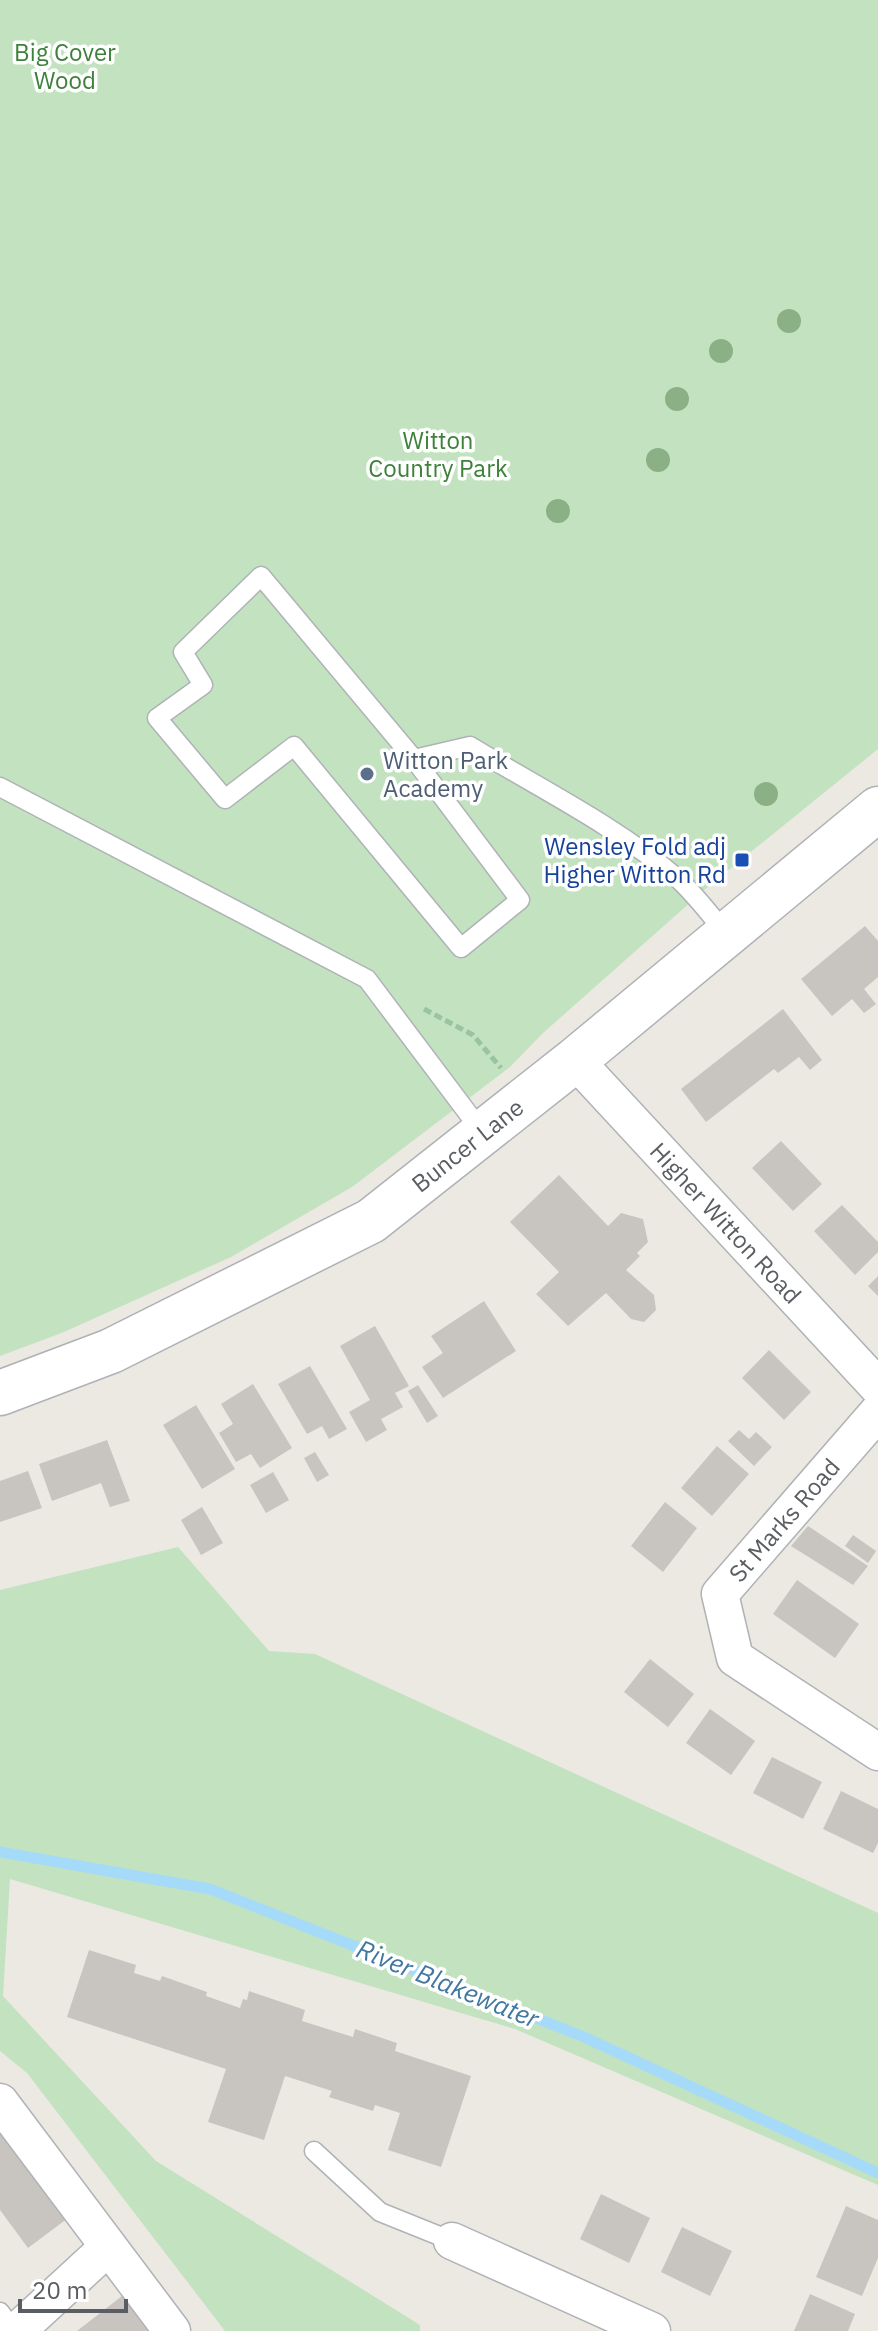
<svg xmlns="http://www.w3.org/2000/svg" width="878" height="2331" viewBox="0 0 878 2331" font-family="'IBM Plex Sans',sans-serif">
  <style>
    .green { fill: #c2e2c0 }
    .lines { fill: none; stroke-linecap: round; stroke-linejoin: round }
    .stream { stroke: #a5dbf9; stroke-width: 11 }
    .building { fill: #c8c4bf }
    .service-casing { stroke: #afb3b6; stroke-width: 21 }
    .minor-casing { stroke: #afb3b6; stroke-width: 39 }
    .secondary-casing { stroke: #aeb2b6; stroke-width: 47 }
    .path { stroke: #9ac3a2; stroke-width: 5; stroke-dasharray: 8 4; stroke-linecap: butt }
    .service { stroke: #fff; stroke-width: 18 }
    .minor { stroke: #fff; stroke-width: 36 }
    .secondary { stroke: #fff; stroke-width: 44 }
    .tree { fill: #8cb086 }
    .service-dot { fill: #5c6f8a; stroke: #fff; stroke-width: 3 }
    .transit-dot { fill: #1a4fb4; stroke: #fff; stroke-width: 3 }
    .labels { text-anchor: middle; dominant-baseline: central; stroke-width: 7; stroke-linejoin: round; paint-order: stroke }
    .park-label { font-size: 24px; fill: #3d813a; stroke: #fff }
    .service-label { font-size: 24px; fill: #4e5e75; stroke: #fff; text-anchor: start }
    .transit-label { font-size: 24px; fill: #164399; stroke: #fff; text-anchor: end }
    .street-label { font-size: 24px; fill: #5a5e62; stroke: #fff }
    .water-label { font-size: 26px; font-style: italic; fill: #4177a1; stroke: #fff }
  </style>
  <rect width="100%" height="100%" fill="#ece9e2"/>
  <!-- green -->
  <path class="green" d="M0,0H878V749L710,885L543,1033L510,1067L352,1187L231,1257L64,1332L0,1356Z
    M178,1547L269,1651L315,1654L878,1913V2185L515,2029L10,1879L3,1996L156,2161L420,2325V2331H225L27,2073L0,2051V1590Z"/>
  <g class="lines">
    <!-- stream -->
    <path class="stream" d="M0,1852L210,1889L584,2037L878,2173"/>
  </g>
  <!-- building -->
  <path class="building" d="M865,926L878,941V977L864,989L876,1004L864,1013L852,999L832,1016L801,979Z
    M783,1009L822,1060L810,1070L799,1057L778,1073L774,1069L706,1122L681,1089Z
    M781,1141L822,1184L793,1211L752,1168Z
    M559,1175L608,1226L621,1213L643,1219L648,1242L637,1253L640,1256L626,1270L654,1295L656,1310L644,1322L631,1319L606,1293L568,1326L536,1294L559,1272L510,1222Z
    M842,1205L878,1242V1252L855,1275L814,1231Z
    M878,1276V1296L868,1286Z
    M484,1301L516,1351L443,1398L422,1367L443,1353L431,1336Z
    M375,1326L409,1386L395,1393L403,1407L381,1419L387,1430L366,1442L349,1412L370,1400L340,1346Z
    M769,1350L811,1392L784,1420L742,1378Z
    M310,1366L347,1429L329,1439L322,1426L307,1434L278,1384Z
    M253,1384L292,1448L260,1468L251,1454L236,1462L219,1433L233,1424L221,1404Z
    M418,1385L438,1416L427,1423L408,1391Z
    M196,1405L235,1469L202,1489L163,1425Z
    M739,1430L749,1439L756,1432L772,1447L754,1466L728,1441Z
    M107,1440L130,1501L110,1507L101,1483L52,1501L39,1464Z
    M717,1446L749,1474L712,1516L681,1488Z
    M315,1452L329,1475L317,1482L304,1458Z
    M28,1471L42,1508L0,1522V1481Z
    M273,1472L289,1500L266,1513L250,1485Z
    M665,1502L697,1528L663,1572L631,1546Z
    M202,1507L223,1543L201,1555L181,1520Z
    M808,1526L868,1566L853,1585L791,1546Z
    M853,1535L876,1551L868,1563L845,1546Z
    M797,1580L859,1624L835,1658L773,1614Z
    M650,1659L694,1694L668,1727L624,1692Z
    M710,1709L755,1741L731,1775L686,1743Z
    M772,1757L822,1782L803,1819L753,1793Z
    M841,1791L878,1809V1843L873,1853L823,1829Z
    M89,1950L136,1965L134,1973L160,1981L162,1976L207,1992L206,1996L240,2008L243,1999L247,2000L249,1991L305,2010L302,2021L353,2037L355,2029L397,2043L395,2051L471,2076L441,2167L388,2150L400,2113L375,2105L373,2111L329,2097L332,2091L285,2076L264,2140L208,2122L226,2069L67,2017Z
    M0,2128L68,2218L28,2248L0,2210Z
    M601,2194L650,2218L629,2263L580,2239Z
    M846,2206L878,2220V2258L862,2296L816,2277Z
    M682,2227L732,2251L710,2296L661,2272Z
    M810,2294L855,2314L848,2331H794Z
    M122,2296L148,2331H77Z"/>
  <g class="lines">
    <defs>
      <path id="service" d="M414,759L520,900L461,948L294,746L225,799L157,718L203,685L183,652L261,576L414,759L470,746C539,788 616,826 677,878C695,894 710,915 726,933
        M0,787L367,979L482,1132
        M314,2151L380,2212L452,2241
        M0,2312L14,2331"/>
      <g id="minor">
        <path id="s1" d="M575,1060L878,1387"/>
        <path d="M878,1412L720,1594L735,1658L878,1752"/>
        <path d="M0,2102L172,2331"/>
        <path d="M452,2241L652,2331"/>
        <path d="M17,2331L107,2248"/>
      </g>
      <g id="secondary">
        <path id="s2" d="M0,1393L111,1351L371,1221L575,1060L878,809"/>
      </g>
    </defs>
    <!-- service casing -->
    <use href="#service" class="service-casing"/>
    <!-- minor casing -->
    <use href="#minor" class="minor-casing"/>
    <!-- secondary casing -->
    <use href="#secondary" class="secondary-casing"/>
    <!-- path -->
    <path class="path" d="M424,1009L473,1035L501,1068"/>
    <!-- service -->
    <use href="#service" class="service"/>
    <!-- minor -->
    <use href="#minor" class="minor"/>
    <!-- secondary -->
    <use href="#secondary" class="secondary"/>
  </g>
  <!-- trees -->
  <g class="tree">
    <circle cx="789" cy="321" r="12"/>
    <circle cx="721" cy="351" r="12"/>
    <circle cx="677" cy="399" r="12"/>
    <circle cx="658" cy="460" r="12"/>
    <circle cx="558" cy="511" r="12"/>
    <circle cx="766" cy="794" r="12"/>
  </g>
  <!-- markers -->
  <circle class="service-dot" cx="367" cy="774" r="8"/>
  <rect class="transit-dot" x="734" y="852" width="16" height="16" rx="4"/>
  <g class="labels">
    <!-- park labels -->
    <g class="park-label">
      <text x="65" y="52">Big Cover<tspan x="65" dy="28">Wood</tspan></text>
      <text x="438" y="440">Witton<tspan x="438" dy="28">Country Park</tspan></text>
    </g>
    <!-- service labels -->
    <g class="service-label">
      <text x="383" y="760">Witton Park<tspan x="383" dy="28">Academy</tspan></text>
    </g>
    <!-- transit labels -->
    <g class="transit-label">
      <text x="726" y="846">Wensley Fold adj<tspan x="726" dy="28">Higher Witton Rd</tspan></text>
    </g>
    <!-- street labels -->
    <g class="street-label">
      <text stroke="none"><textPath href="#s2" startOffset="532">Buncer Lane</textPath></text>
      <text stroke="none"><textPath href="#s1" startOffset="222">Higher Witton Road</textPath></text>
      <text transform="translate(784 1520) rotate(-49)">St Marks Road</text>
    </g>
    <!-- water labels -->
    <g class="water-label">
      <text transform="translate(448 1983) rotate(22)">River Blakewater</text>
    </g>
  </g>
  <!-- scale -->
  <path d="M20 2299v12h106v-12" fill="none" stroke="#5a5e62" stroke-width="4"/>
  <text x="32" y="2299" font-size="24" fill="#5a5e62" stroke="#ffffff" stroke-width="6" paint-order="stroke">20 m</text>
</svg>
